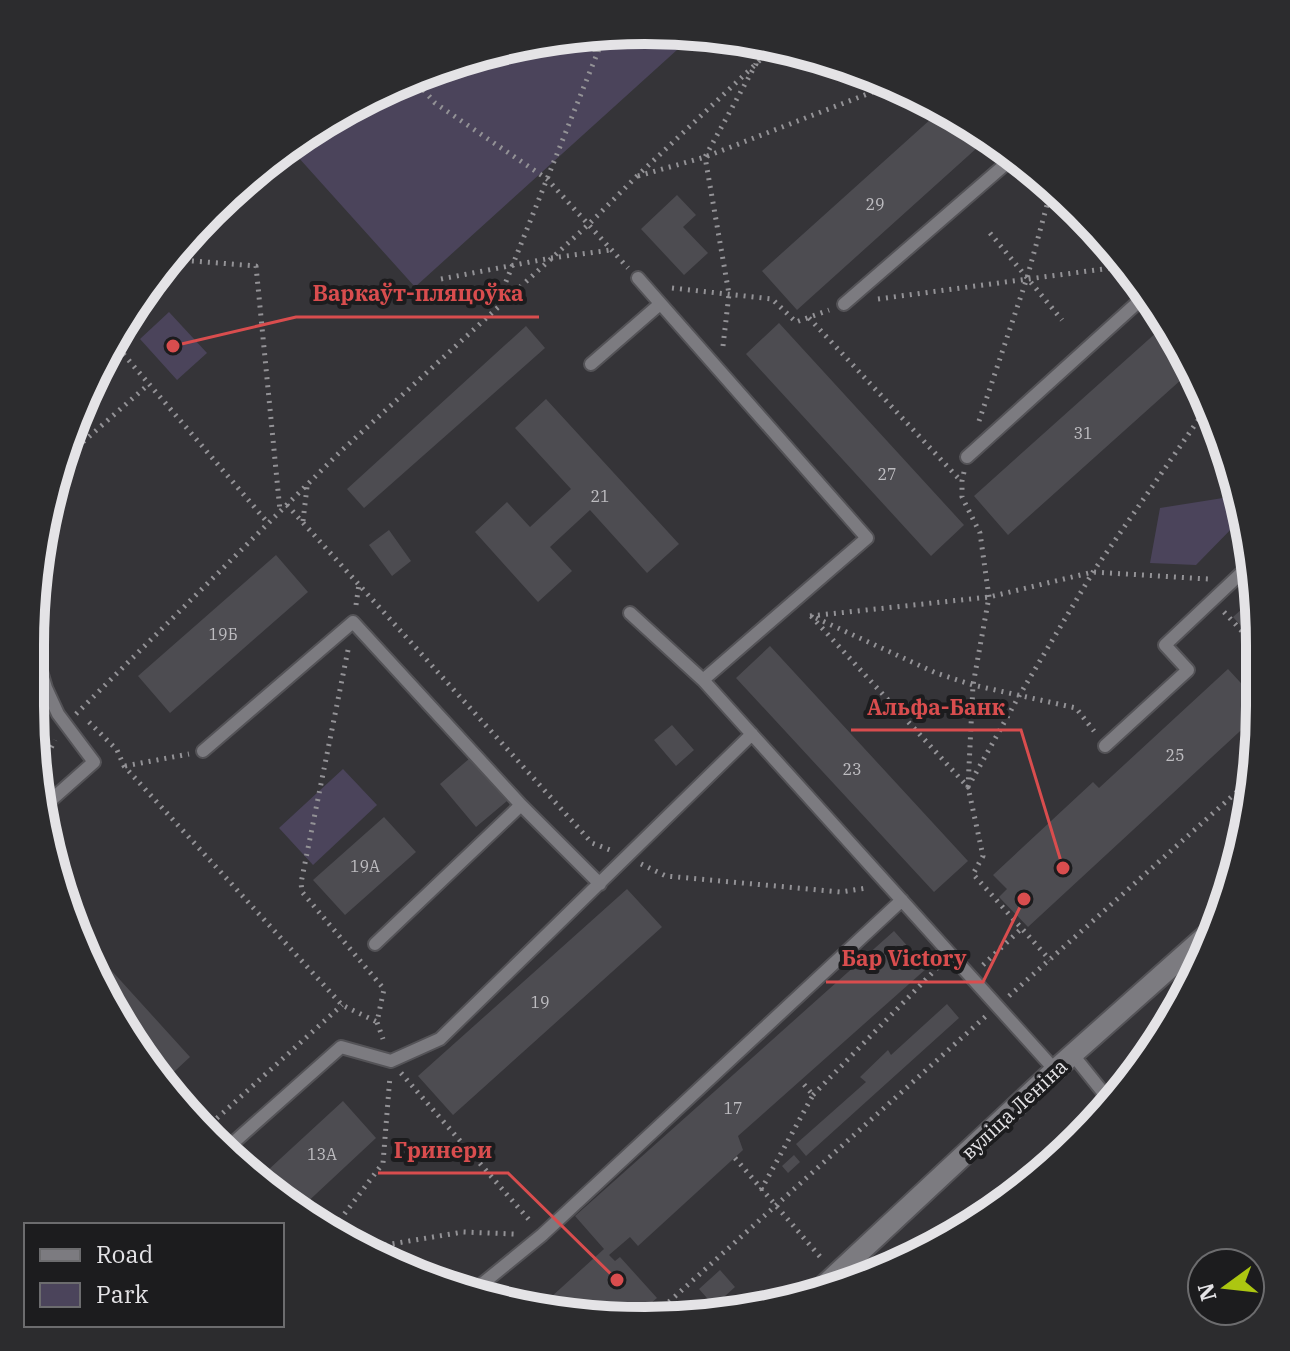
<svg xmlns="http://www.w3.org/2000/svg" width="1290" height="1351" viewBox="0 0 1290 1351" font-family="'IBM Plex Serif',serif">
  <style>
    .green { fill: #4b445b }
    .building { fill: #4d4c51 }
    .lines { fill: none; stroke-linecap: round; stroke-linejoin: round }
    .lane-casing { stroke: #545357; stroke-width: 16 }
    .secondary-casing { stroke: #545357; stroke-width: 24 }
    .path { stroke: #939296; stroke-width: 5; stroke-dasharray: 2 6; stroke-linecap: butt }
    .lane { stroke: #7c7b80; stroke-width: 12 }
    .secondary { stroke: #7c7b80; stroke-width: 20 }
    .labels { text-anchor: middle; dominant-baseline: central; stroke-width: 8; stroke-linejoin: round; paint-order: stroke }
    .number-label { font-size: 16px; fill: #bebdc1 }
    .street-label { font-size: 20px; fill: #e4e3e6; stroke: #1c1c1e }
    .rim { fill: none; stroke: #e4e3e6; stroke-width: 10 }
    .leader { fill: none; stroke: #d94d4e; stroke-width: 3 }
    .callout-dot { fill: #d94d4e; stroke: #1c1c1e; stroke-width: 3 }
    .callout-label { font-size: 22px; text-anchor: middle; font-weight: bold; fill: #d94d4e; stroke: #1c1c1e; stroke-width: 8; stroke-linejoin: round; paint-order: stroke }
  </style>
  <rect width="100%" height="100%" fill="#353438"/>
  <!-- green -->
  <path class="green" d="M680,32L688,40L415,287L289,147L338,112L448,62L565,35Z
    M169,312L207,353L177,380L140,339Z
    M1223,498L1241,519L1196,565L1150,563L1160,508Z
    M343,769L377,805L313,865L279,828Z"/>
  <!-- building -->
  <path class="building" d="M942,109L988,138L797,310L762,271Z
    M677,195L696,215L683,227L708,253L684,275L641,229Z
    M779,323L964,525L931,556L746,354Z
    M1167,323L1178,338L1192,370L1008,535L974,496Z
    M526,326L545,348L364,508L347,489Z
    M546,399L679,544L647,573L590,510L550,547L572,571L538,602L475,532L507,502L530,527L571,489L515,428Z
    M389,530L411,561L392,576L369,545Z
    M276,555L308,592L170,713L138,676Z
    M1254,598L1253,639L1233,617Z
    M770,646L968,861L934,892L736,678Z
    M1228,669L1251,694V721L1028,927L999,897L1007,889L993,875L1093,782L1099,788Z
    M30,703L46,721L33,733L30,706Z
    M672,725L694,750L676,766L654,740Z
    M470,758L507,801L476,827L440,784Z
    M384,817L416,852L345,915L313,880Z
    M627,889L662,927L453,1115L418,1076Z
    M72,927L190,1057L163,1082L134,1048L77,942Z
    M894,931L927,968L738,1136L743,1150L638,1246L630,1237L609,1255L615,1261L620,1257L657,1298L632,1319H630L618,1306L603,1319L540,1307L604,1249L575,1216Z
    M947,1004L959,1018L806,1156L796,1144L866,1082L860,1077L888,1050L891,1055Z
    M343,1101L376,1138L301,1208L267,1171Z
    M794,1155L800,1162L788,1173L782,1166Z
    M1000,1195L1004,1201L984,1216L979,1211Z
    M974,1214L979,1220L958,1235L954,1230Z
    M720,1270L735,1287L714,1306L699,1289Z"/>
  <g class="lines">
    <defs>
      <path id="lane" d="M638,278L867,538L703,680
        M844,304L1016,155
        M591,364L660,304
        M967,457L1147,294
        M630,613L703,680L1055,1070
        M35,651L46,688L58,714L94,762L40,810
        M1105,746L1188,670L1165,645L1254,561
        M203,751L353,622L521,805L600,884
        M375,944L521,805
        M1073,1055L1110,1101
        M224,1151L341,1047L391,1061L440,1039L752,734
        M471,1293L542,1235L902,900"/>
      <path id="secondary" d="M814,1295L1055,1070L1218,925"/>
    </defs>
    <!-- lane casing -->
    <use href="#lane" class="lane-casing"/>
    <!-- secondary casing -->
    <use href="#secondary" class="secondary-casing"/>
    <!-- path -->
    <path class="path" d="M595,34V53
      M413,78L435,103L547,179L628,268
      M638,176L705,157L893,84
      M990,233L1062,320
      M168,259L256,266L280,511
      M441,279L551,258L611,250
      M672,288L772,299L796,322L829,310
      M878,299L1126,266
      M497,304L605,34
      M809,318L961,481
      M113,342L149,384
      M723,346L729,294L705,157L756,64L755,43
      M979,421L1027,278L1052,187
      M59,463L149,384L268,523
      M964,472L962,481V497L980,533L989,597L973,685L968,787L983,856L973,874L1050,960
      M287,505L592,843L610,850
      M303,521L307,487
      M356,605L359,584
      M1224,612L1253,643
      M810,616L989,597L1093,572L1208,579
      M811,616L968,787L1019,696L1093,572L1208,406
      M816,618L936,673L973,685L1076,708L1094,731
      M348,650L301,883L302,892L384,989L377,1022L383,1039
      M76,714L340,452L589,224L636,177L775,46
      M89,722L117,750L124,766L342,1005L377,1022
      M125,766L189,754
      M37,776L55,740
      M641,864L666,876L841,892L867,888
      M983,965L1022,928
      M1009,996L1249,781
      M401,1073L531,1222
      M813,1095L938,967
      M205,1129L342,1005
      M735,1158L822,1259
      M1036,1179L1045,1156L1097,1109
      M761,1190L813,1095L801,1081
      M330,1233L383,1163L390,1076
      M373,1248L385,1260
      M361,1249L463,1232L514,1234
      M651,1318L986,1016"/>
    <!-- lane -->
    <use href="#lane" class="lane"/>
    <!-- secondary -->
    <use href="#secondary" class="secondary"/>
  </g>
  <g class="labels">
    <!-- number labels -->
    <g class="number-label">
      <text x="875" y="204">29</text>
      <text x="1083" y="433">31</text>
      <text x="887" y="474">27</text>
      <text x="600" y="496">21</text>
      <text x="223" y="634">19Б</text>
      <text x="1175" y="755">25</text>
      <text x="852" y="769">23</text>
      <text x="365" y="866">19А</text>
      <text x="540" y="1002">19</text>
      <text x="733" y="1108">17</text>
      <text x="322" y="1154">13А</text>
    </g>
    <!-- street labels -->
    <g class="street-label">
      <text transform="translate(1014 1109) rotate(-43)">вуліца Леніна</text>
    </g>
  </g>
  <!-- crop -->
  <path d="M0 0H1290V1351H0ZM645 44H645A601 601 0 0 1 1246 645V706A601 601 0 0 1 645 1307H645A601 601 0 0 1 44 706V645A601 601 0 0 1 645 44Z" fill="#2c2c2e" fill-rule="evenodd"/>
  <path class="rim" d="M645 44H645A601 601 0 0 1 1246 645V706A601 601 0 0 1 645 1307H645A601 601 0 0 1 44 706V645A601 601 0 0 1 645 44Z"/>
  <!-- callouts -->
  <path class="leader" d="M173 346L296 317H539M1063 868L1021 730H851M1024 899L983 982H826M617 1280L508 1173H378"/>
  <g class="callout-dot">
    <circle cx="173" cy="346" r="8"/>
    <circle cx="1063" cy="868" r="8"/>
    <circle cx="1024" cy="899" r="8"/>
    <circle cx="617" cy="1280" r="8"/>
  </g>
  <g class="callout-label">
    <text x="418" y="301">Варкаўт-пляцоўка</text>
    <text x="936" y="715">Альфа-Банк</text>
    <text x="904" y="966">Бар Victory</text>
    <text x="443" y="1158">Гринери</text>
  </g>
  <!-- legend -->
  <rect x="24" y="1223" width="260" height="104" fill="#1c1c1e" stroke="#6c6c6e" stroke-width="2"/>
  <rect x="40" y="1249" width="40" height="12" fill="#7c7b80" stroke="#6c6c6e" stroke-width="2"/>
  <text x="96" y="1263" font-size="24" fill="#e4e3e6">Road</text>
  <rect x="40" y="1283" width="40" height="24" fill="#4b445b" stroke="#6c6c6e" stroke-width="2"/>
  <text x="96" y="1303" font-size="24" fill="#e4e3e6">Park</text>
  <!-- north arrow -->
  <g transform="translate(1226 1287) rotate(255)"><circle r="38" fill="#1c1c1e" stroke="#6c6c6e" stroke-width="2"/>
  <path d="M0-6L14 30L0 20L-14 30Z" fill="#acc611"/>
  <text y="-12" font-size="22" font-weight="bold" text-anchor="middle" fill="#e4e3e6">N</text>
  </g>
</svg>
